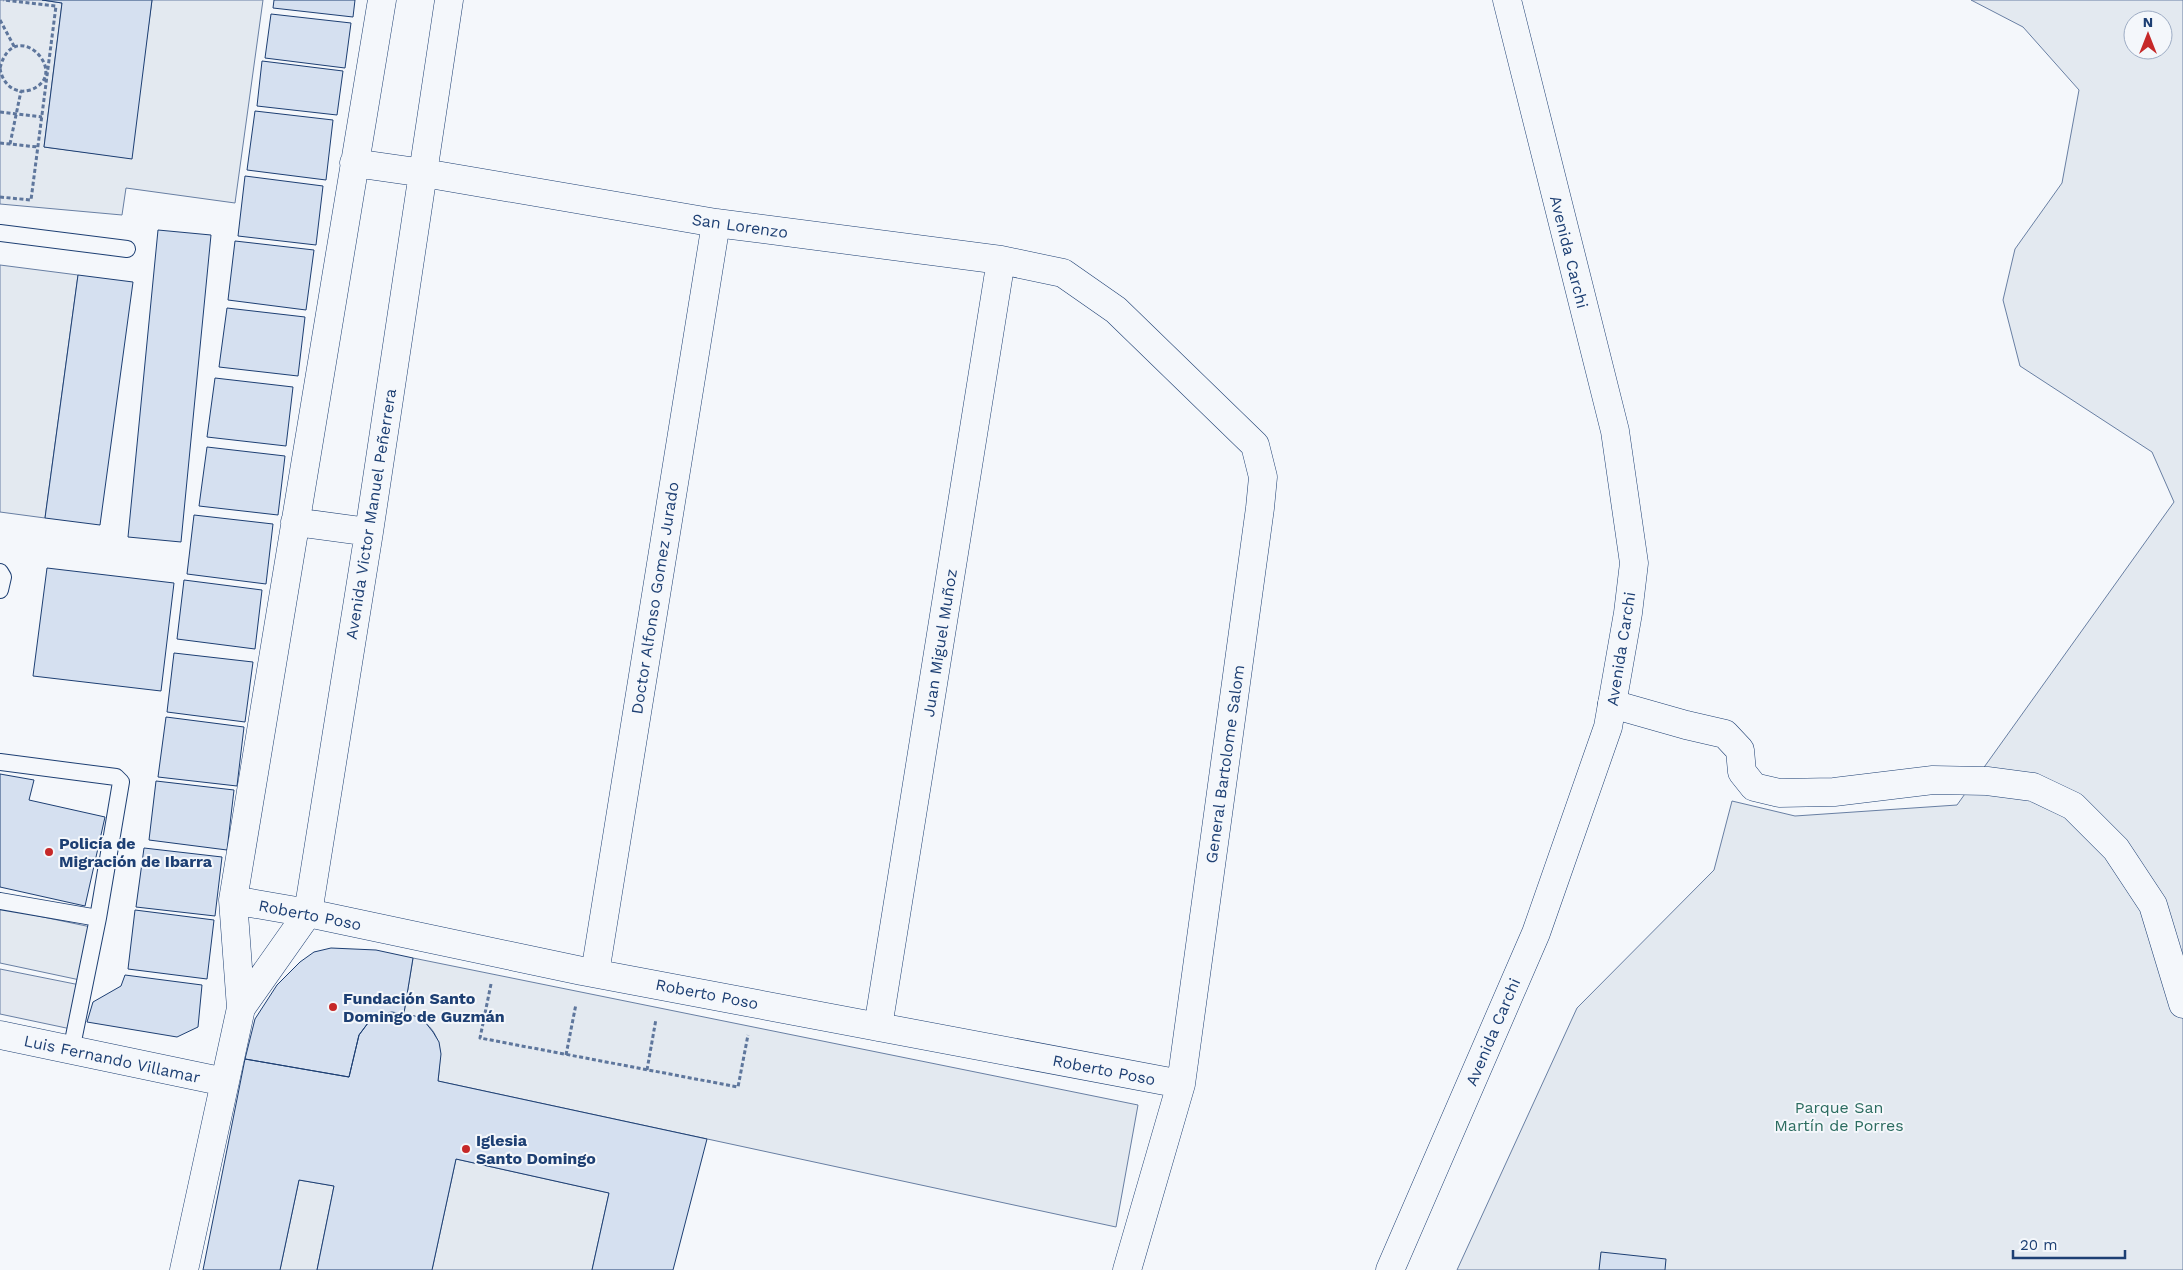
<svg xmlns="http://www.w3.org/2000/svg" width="2183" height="1270" viewBox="0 0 2183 1270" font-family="'Work Sans',sans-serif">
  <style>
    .green { fill: #e3e9f0; stroke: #687fa3; fill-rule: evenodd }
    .parking { fill: #e3e8f0; stroke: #687fa3 }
    .building { fill: #d5e0f0; stroke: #1d3f73 }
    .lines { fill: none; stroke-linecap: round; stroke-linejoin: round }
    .service-casing { stroke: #1d3f73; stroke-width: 18 }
    .minor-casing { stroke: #1d3f73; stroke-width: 29 }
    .tertiary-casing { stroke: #1d3f73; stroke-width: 29 }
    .path { stroke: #5e769c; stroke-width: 3; stroke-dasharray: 4 2.5; stroke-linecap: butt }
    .service { stroke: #f4f7fb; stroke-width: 16 }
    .minor { stroke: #f4f7fb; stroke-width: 28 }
    .tertiary { stroke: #f4f7fb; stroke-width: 28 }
    .poi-dot { fill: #c62828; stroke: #f4f7fb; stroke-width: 2 }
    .labels { text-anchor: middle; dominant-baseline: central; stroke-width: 4; stroke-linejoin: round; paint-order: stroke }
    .street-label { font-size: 16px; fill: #1d3f73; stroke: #f4f7fb }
    .poi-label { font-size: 16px; font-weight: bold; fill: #1d3f73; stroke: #f4f7fb; text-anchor: start }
    .park-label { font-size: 16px; fill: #2c6c60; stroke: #f4f7fb }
  </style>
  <rect width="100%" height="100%" fill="#f4f7fb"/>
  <!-- green -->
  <path class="green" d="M0,0H42L62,3L44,147L130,158L152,0H263L235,203L126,188L122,215L0,204Z
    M1971,0H2183V1270H1457L1577,1008L1714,870L1732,801L1795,816L1957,805L2174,502L2152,452L2020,366L2003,300L2015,249L2062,183L2079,90L2023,27ZM2133,20H2163V50H2133Z
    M0,265L78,275L45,518L0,512Z
    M0,908L91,927L80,980L0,963Z
    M413,958L1138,1105L1116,1227L438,1081C442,1047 442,1024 404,1013Z
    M456,1159L609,1193L592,1270H432Z
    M299,1180L334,1186L317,1270H280Z"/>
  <!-- parking -->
  <path class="parking" d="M0,969L80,985L71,1029L0,1014Z"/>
  <!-- building -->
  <path class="building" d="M42,0H152L132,159L44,147L62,3Z
    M274,0H355L353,17L273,8Z
    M271,14L351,23L345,68L265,58Z
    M262,61L343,71L337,115L257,106Z
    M255,111L333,120L326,180L247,170Z
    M245,176L323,186L316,245L238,236Z
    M158,230L211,235L181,542L128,537Z
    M235,241L314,250L306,310L228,300Z
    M78,275L133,282L100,525L45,518Z
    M227,308L305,317L298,376L219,367Z
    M215,378L293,387L286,446L207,437Z
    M207,447L285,456L278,515L199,506Z
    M194,515L273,524L266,584L187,574Z
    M47,568L174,583L161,691L33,676Z
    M184,580L262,590L255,649L177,639Z
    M174,653L253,662L245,722L167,712Z
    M166,717L244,727L237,786L158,777Z
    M0,774L34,780L29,800L105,817L85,906L0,887Z
    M156,781L234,790L227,850L149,840Z
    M144,848L222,857L215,916L136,907Z
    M135,910L214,920L207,979L128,969Z
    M331,948L376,950L413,958L404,1013L381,1014L368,1023L359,1035L349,1077L245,1059L255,1019L277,985L300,962L314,952Z
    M125,975L202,985L198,1027L177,1037L87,1022L93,1002L121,986Z
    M392,1012L415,1016L425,1022L433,1032L439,1042L441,1054L438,1081L707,1139L673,1270H592L609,1193L456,1159L432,1270H317L334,1186L299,1180L280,1270H203L245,1059L349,1077L359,1035L368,1023L381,1014Z
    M1601,1252L1666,1259L1665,1270H1599Z"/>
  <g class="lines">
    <defs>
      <path id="service" d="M0,233L127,249
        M0,572L3,577L0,590
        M0,762L116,777L121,782L98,918L71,1051
        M0,901L98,918"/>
      <path id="minor" d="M354,163L424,173L716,223L1001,260L1063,273L1116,310L1255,445L1263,477L1260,508L1181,1084L1127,1270
        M295,522L369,532
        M1612,704L1686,725L1725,734L1740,750L1742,772L1754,787L1779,793L1834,792L1933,780L1987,781L2033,787L2073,806L2116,849L2153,905L2183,1004
        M233,900L308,913L582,971L1181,1084
        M595,973L716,223
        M241,1008L308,913L369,532L449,0
        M878,1027L1001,260
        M0,1035L225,1082
        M184,1270L241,1008L233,900L382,0"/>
      <path id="tertiary" d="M1390,1270L1536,933L1608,727L1628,613L1634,563L1615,431L1507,0"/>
    </defs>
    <!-- service casing -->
    <use href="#service" class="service-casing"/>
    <!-- minor casing -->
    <use href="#minor" class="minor-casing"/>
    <!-- tertiary casing -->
    <use href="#tertiary" class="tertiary-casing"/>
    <!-- path -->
    <path class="path" d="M0,20L15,48
      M0,68C14,13 74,75 30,90C14,95 2,83 0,68
      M0,112L42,117
      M0,143L38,147
      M10,144L21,91
      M0,197L31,200L56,6L3,0
      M491,984L480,1038L738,1087L748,1035
      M566,1055L576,1004
      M647,1070L656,1019"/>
    <!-- service -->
    <use href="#service" class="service"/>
    <!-- minor -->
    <use href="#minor" class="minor"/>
    <!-- tertiary -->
    <use href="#tertiary" class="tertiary"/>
  </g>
  <!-- markers -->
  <g class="poi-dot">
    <circle cx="49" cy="852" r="5"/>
    <circle cx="333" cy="1007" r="5"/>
    <circle cx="466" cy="1149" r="5"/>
  </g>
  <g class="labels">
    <!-- street labels -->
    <g class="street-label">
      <text transform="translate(740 226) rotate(8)">San Lorenzo</text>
      <text transform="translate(1569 252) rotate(76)">Avenida Carchi</text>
      <text transform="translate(371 514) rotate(-81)">Avenida Victor Manuel Peñerrera</text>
      <text transform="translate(655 598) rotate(-81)">Doctor Alfonso Gomez Jurado</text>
      <text transform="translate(940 643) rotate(-81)">Juan Miguel Muñoz</text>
      <text transform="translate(1621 649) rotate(-81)">Avenida Carchi</text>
      <text transform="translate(1225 764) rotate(-82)">General Bartolome Salom</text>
      <text transform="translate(310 915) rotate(11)">Roberto Poso</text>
      <text transform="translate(707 994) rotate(11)">Roberto Poso</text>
      <text transform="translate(1493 1032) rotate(-67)">Avenida Carchi</text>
      <text transform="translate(112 1059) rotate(12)">Luis Fernando Villamar</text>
      <text transform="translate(1104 1070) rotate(11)">Roberto Poso</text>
    </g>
    <!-- poi labels -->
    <g class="poi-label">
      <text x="59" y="843">Policía de<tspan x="59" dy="18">Migración de Ibarra</tspan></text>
      <text x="343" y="998">Fundación Santo<tspan x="343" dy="18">Domingo de Guzmán</tspan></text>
      <text x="476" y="1140">Iglesia<tspan x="476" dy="18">Santo Domingo</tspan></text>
    </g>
    <!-- park labels -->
    <g class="park-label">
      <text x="1839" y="1107">Parque San<tspan x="1839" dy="18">Martín de Porres</tspan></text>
    </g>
  </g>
  <!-- north arrow -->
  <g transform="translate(2148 35)"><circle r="24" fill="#f4f7fb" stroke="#9eadc5"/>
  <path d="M0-4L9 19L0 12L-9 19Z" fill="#c62828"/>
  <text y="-8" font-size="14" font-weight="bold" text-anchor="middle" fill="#1d3f73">N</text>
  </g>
  <!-- scale -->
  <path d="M2013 1250v8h112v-8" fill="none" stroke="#1d3f73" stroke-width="2.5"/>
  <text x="2020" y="1250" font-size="15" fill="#1d3f73" stroke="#f4f7fb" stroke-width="4" paint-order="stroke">20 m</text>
</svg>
